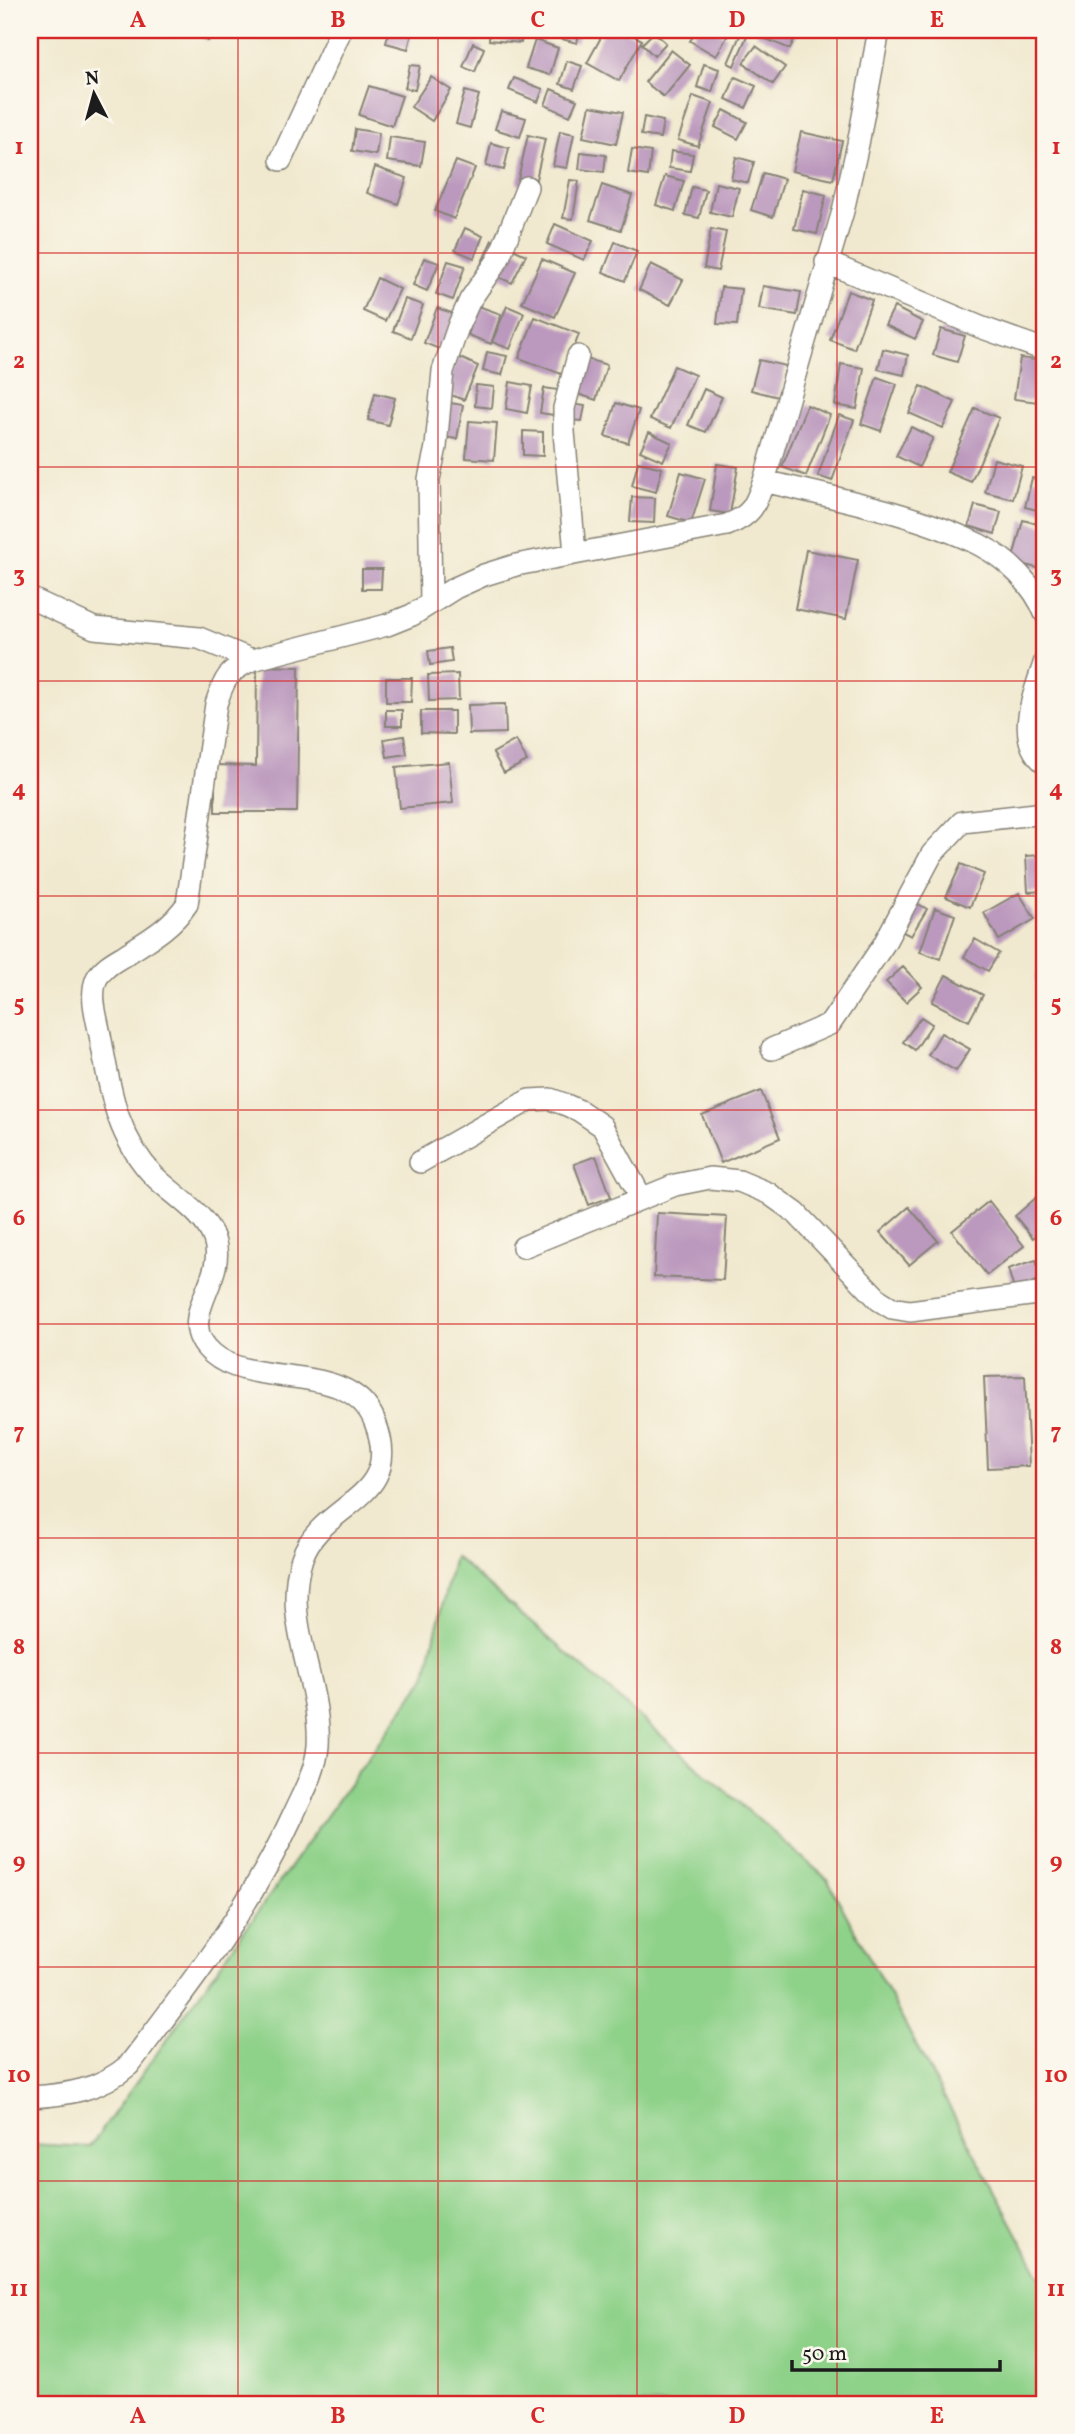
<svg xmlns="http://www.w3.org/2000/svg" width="1075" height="2434" viewBox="0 0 1075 2434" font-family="Vollkorn,serif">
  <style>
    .green { fill: #8ed189; stroke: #557652; stroke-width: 2 }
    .building { fill: #bb99be }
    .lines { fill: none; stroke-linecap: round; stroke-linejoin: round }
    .minor-casing { stroke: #868276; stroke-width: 24 }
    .minor { stroke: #fff; stroke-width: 21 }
    .grid { fill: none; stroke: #d62828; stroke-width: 2; stroke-opacity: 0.55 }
    .neatline { fill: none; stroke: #d62828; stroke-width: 2.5 }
    .grid-label { font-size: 23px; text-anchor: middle; font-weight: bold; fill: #d62828 }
  </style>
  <rect width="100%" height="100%" fill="#fbf7ec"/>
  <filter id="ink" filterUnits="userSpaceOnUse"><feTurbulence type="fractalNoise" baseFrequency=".0143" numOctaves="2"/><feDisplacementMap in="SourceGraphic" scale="14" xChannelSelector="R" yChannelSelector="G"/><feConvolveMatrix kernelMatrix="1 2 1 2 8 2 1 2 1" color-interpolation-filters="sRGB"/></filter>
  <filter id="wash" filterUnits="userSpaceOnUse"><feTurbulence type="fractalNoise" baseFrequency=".00686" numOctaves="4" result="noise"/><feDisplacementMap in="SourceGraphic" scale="28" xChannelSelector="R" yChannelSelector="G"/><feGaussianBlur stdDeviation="1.57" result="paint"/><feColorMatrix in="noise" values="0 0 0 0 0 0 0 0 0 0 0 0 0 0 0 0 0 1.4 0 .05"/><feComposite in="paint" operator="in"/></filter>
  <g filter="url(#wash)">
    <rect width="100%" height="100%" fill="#f1e9cf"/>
    <!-- green -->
    <path class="green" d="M454,1556L827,1879L1045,2285L1042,2404H30V2144L90,2147L425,1678Z"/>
    <g id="blocks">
      <!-- building -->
      <path class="building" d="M188,30H215L208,41Z
        M389,30H413L408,49L386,43Z
        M490,30H522L521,43L489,40Z
        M556,30H580L577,43L554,37Z
        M605,30H623L642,40L619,81L587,63Z
        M697,30H716L727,37L716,56L690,41Z
        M758,30H798L790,49L756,35Z
        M654,32L666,43L654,56L642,44Z
        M741,33L747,36L734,66L728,63Z
        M535,40L558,48L550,75L526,68Z
        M473,43L484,48L475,72L463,67Z
        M756,46L785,67L773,84L743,63Z
        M671,50L690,65L664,97L645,82Z
        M567,61L582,66L574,89L560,84Z
        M704,64L719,69L712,92L697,87Z
        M410,65L420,66L415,90L405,88Z
        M431,77L451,90L432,121L411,107Z
        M735,77L756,86L746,108L726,99Z
        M514,78L543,89L538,102L509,90Z
        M369,86L402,96L392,126L359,115Z
        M551,89L577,100L570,116L545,105Z
        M465,91L479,95L470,128L456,124Z
        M693,96L713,103L698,146L678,140Z
        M590,106L623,112L616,144L583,137Z
        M724,110L747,122L738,139L715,127Z
        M501,111L526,118L520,137L495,129Z
        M644,117L663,121L660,138L641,135Z
        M355,129L379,133L376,155L352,151Z
        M560,131L574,134L567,168L553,166Z
        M801,132L842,141L833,180L792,171Z
        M528,135L545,139L534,188L517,184Z
        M390,137L425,142L421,166L387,161Z
        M491,143L509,148L504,170L486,166Z
        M632,149L651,152L648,176L628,173Z
        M671,151L693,154L690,171L669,168Z
        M581,152L606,155L604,172L579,169Z
        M736,157L754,162L748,183L731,179Z
        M456,161L475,168L454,219L435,211Z
        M375,167L407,178L398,204L367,193Z
        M763,173L784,179L773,217L751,210Z
        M665,176L684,181L675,211L656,205Z
        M570,180L579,181L573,219L563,218Z
        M716,183L739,188L732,217L710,212Z
        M602,185L632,195L621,230L590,220Z
        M692,187L706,190L699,218L685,215Z
        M803,189L826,195L817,234L794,229Z
        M555,224L593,241L584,260L547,244Z
        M465,228L483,236L474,258L455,250Z
        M711,229L726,232L718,271L704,268Z
        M492,240L500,243L488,270L480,267Z
        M615,242L637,251L625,281L603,272Z
        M511,248L526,255L512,283L496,276Z
        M424,258L439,263L427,291L413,285Z
        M542,259L575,273L555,317L522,303Z
        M448,261L465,266L453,300L436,294Z
        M651,264L683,280L670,305L639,290Z
        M377,278L400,289L385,321L363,311Z
        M763,286L801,292L797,315L759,309Z
        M721,287L741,289L737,325L717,324Z
        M848,291L872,300L854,349L830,340Z
        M405,299L423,305L411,338L393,331Z
        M478,306L501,314L491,344L468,335Z
        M507,306L524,313L510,349L492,342Z
        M894,307L923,322L915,339L885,325Z
        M437,308L455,314L442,350L424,343Z
        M535,317L579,334L564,375L519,358Z
        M941,329L965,336L957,362L933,355Z
        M883,349L908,355L904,375L878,369Z
        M487,352L507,356L502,375L483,371Z
        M458,357L478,366L464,400L443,392Z
        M583,358L607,365L596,400L572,392Z
        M1020,358L1044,361L1038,402L1014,399Z
        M759,360L786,366L778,397L751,390Z
        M841,364L864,368L857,409L835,405Z
        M674,366L695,375L671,428L650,419Z
        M877,377L897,384L881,431L861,424Z
        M510,382L532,386L527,413L506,409Z
        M476,385L494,387L492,408L475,406Z
        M921,386L955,402L943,428L909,413Z
        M544,388L558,390L554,415L540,413Z
        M704,389L722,397L706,432L688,425Z
        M375,393L395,398L388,425L368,420Z
        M450,403L463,405L457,439L444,437Z
        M616,403L639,410L628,443L605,436Z
        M571,404L585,406L582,421L569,420Z
        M807,405L830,415L806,476L782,467Z
        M975,408L999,418L971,482L947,472Z
        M839,415L854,420L832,481L818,476Z
        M469,421L497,423L494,460L466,458Z
        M911,427L933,438L919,467L896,456Z
        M523,431L543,432V456L523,455Z
        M649,432L672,443L663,461L640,451Z
        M994,459L1022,466L1013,499L985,492Z
        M638,462L662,468L656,492L632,486Z
        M717,464L738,467L730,514L710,511Z
        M681,472L705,479L691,523L668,516Z
        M1032,478L1045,481V512L1025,507Z
        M632,497L655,498L654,523L630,522Z
        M975,505L1001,512L995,534L969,526Z
        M1023,520L1045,526V557L1042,569L1012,562Z
        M806,550L858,560L846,619L795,609Z
        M362,569H382L381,589H362Z
        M450,648L452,662L430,665L428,651Z
        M257,666L299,667L297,812H215V765L256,766Z
        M458,674L459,700L429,701L428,675Z
        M386,678H412L411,702H386Z
        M505,704L506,733L469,734L468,705Z
        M386,710H402V726H386Z
        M421,711H454V734L421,733Z
        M404,736L407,754L387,757L384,739Z
        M516,740L527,761L504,773L493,753Z
        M449,762L453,803L400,808L396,767Z
        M1041,855L1044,891L1028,892L1026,856Z
        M961,864L984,874L970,907L946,897Z
        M1019,893L1035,919L999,940L984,913Z
        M915,902L927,909L911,936L899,930Z
        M935,908L955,915L940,959L920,952Z
        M975,939L999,953L988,971L964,957Z
        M1042,954L1045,955V984L1035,981Z
        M903,967L922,987L906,1002L886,982Z
        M946,975L983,995L969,1021L932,1002Z
        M921,1017L932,1024L915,1050L903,1042Z
        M941,1033L970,1049L956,1071L928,1055Z
        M761,1091L780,1138L721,1163L702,1115Z
        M596,1156L611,1197L589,1205L574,1164Z
        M1045,1190V1228L1033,1238L1015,1216Z
        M989,1201L1024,1246L987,1275L952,1231Z
        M909,1207L938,1241L909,1265L880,1232Z
        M657,1213L727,1217L723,1280L654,1277Z
        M1036,1260L1042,1279L1014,1289L1008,1269Z
        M1025,1376L1029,1466L988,1468L984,1377Z"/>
    </g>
  </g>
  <g filter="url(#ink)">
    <use href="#blocks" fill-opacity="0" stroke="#868276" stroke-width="2"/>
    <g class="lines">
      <defs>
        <path id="minor" d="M281,160L341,30
          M826,262L980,327L1045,350
          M764,481C834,498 916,513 980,545C1007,559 1034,585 1045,613
          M575,553L564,432V408L578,356
          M30,598L94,628L199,638L252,660
          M431,603L429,479L436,447L443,371L459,324L470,300L498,260L527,187
          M1045,661C1035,692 1013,738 1045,763
          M772,1049L830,1024L884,944L932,854L962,822L1045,813
          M420,1162L529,1100L550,1099L564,1104L580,1111L602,1126L641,1197
          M523,1247L675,1185L710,1178L739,1181L768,1193L796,1213L879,1300L892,1308L910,1311L1045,1293
          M30,2097C67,2095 100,2090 129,2065C190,1985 251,1907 293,1815C303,1793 316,1771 318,1746C322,1683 281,1621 302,1558C321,1501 406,1501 375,1422C351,1359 255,1390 213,1354C171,1319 229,1281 214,1239C205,1213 173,1195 154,1176C115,1135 110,1088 100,1035C97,1018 89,995 97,978C103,967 115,961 125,955C148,940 171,928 187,904L216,704C224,679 228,671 252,660L387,625L412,615L455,588L484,575L516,565L727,525C752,515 755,506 764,481L843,211L858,144L879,30"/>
      </defs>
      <!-- minor casing -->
      <use href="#minor" class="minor-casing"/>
      <!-- minor -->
      <use href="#minor" class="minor"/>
    </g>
  </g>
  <!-- grid -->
  <path class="grid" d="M238,30V2404M438,30V2404M637,30V2404M837,30V2404M30,253H1045M30,467H1045M30,681H1045M30,896H1045M30,1110H1045M30,1324H1045M30,1538H1045M30,1753H1045M30,1967H1045M30,2181H1045"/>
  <!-- margin -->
  <rect width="1075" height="2434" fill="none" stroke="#fbf7ec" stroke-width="77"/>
  <!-- north arrow -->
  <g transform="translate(94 94) rotate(354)" stroke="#fbf7ec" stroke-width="5" paint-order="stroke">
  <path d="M0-5L12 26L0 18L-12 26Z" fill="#1c1c1c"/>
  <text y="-10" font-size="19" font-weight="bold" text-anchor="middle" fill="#1c1c1c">N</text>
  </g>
  <!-- scale -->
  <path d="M792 2360v10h208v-10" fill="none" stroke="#1c1c1c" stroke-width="3.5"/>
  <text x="802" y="2360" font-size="21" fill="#1c1c1c" stroke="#fbf7ec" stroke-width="5" paint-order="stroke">50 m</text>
  <rect x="38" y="38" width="998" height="2358" class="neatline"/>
  <g class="grid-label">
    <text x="138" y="27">A</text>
    <text x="338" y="27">B</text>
    <text x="538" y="27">C</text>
    <text x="737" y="27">D</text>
    <text x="937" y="27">E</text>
    <text x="19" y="154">1</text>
    <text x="1056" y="154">1</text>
    <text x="19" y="368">2</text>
    <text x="1056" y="368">2</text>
    <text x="19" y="582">3</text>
    <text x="1056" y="582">3</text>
    <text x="19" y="796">4</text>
    <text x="1056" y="796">4</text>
    <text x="19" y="1011">5</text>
    <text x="1056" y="1011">5</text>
    <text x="19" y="1225">6</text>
    <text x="1056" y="1225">6</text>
    <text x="19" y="1439">7</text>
    <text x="1056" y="1439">7</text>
    <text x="19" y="1654">8</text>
    <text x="1056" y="1654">8</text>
    <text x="19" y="1868">9</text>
    <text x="1056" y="1868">9</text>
    <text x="19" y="2082">10</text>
    <text x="1056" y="2082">10</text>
    <text x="19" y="2296">11</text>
    <text x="1056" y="2296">11</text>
    <text x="138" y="2423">A</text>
    <text x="338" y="2423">B</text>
    <text x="538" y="2423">C</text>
    <text x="737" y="2423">D</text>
    <text x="937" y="2423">E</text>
  </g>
</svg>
